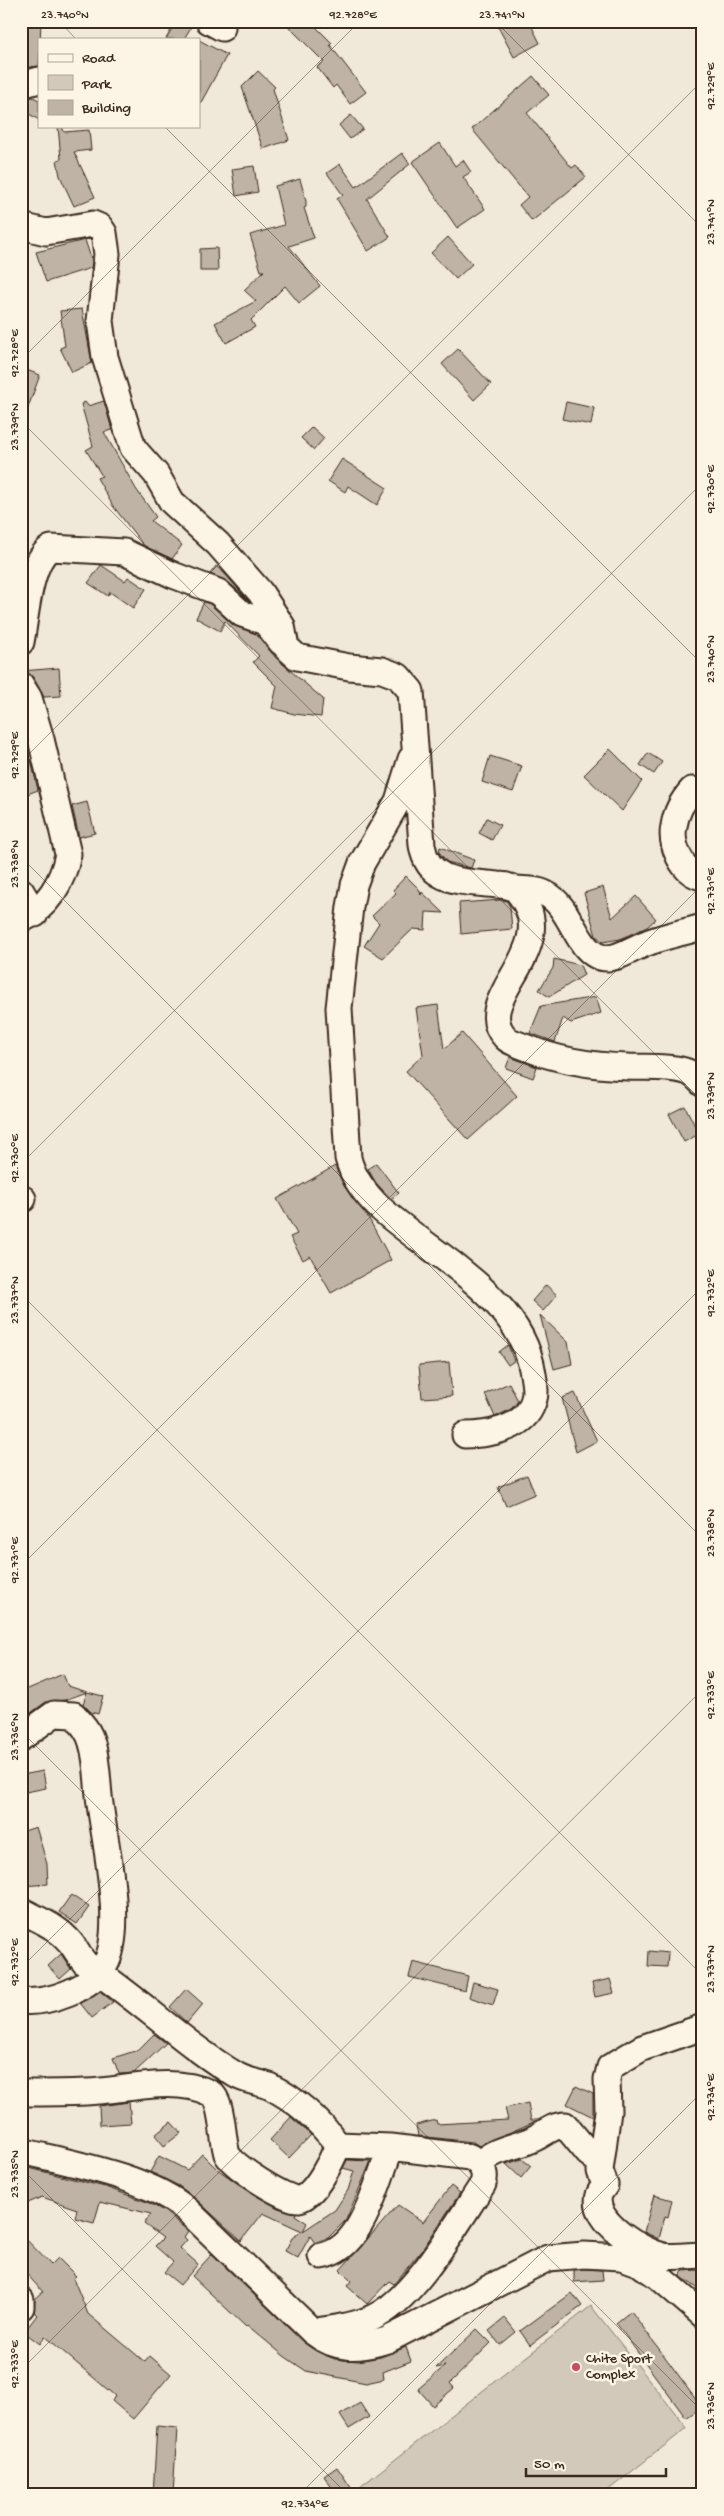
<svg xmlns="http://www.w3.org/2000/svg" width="724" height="2516" viewBox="0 0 724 2516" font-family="'Gochi Hand',sans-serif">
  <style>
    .green { fill: #d2c9ba; stroke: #867a6c }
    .building { fill: #beb3a4; stroke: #3b2a1e }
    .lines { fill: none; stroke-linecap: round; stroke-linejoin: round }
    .minor-casing { stroke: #3b2a1e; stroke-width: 29 }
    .minor { stroke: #fcf5e5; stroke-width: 25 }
    .ticks { fill: none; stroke: #3b2a1e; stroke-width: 1; stroke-opacity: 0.45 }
    .poi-dot { fill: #d1495b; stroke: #fcf5e5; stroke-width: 2 }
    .labels { text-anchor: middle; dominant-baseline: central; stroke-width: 5; stroke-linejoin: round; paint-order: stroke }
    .poi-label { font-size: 14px; fill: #3b2a1e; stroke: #fcf5e5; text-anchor: start }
    .neatline { fill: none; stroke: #3b2a1e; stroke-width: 2 }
    .ticks-label { font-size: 12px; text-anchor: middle; fill: #3b2a1e }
  </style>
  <rect width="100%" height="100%" fill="#f0e9d9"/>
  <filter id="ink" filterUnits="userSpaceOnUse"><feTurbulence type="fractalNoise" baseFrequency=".02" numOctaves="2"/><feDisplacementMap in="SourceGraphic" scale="10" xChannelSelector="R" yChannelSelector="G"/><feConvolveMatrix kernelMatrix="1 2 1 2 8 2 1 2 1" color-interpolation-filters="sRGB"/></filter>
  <g filter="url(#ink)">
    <!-- green -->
    <path class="green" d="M591,2306L687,2428L602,2495H366L360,2487Z"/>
    <!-- building -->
    <path class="building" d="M21,21H41L39,66L21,68Z
      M283,21H310L332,43L330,45L366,92L350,104L336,85L333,88L317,67L324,62Z
      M495,21H529L540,43L514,57Z
      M181,22L191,27L184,39H166L175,23Z
      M199,40L227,55L199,106Z
      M258,71L275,87L273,89L289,140L263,149L242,87Z
      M533,76L549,95L527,113L572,168L576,165L586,177L532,221L519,205L528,197L472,129Z
      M33,97L39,100V120L21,109V99Z
      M351,115L363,129L350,139L339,125Z
      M58,126H62L64,132L89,130L91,150L74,152L95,197L74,206L60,176L57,160L61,159Z
      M440,143L455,166L463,160L471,172L463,177L485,209L457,228L412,162Z
      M402,153L410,164L367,199L390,237L368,251L337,199L343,195L327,173L340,164L356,187Z
      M254,166L258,192L236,196L232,169Z
      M300,179L306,201V207L304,208L314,238L289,246L320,286L299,303L285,286L251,320L255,327L226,343L215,323L256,301L244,290L264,271H261L250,235L284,225L275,186Z
      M448,237L472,264L456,279L431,253Z
      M85,240L92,261L91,268L46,282L36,252Z
      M217,248L218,271H200V249Z
      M82,309L92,363L72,372L60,348L65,346L60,311Z
      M458,349L491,384L474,400L442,364Z
      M21,368L40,375L23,421H21Z
      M104,401L112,430L104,432L136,489L156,517L151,521L182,545L172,559L144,546L113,506L97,478L102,476L86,450L93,446L81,404L85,402L88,406Z
      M566,402L594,408L591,425L562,419Z
      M312,427L324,438L314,450L301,438Z
      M342,459L387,488L377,505L348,486L345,492L328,481Z
      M101,565L125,581L128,577L146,589L133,608L110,592L108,596L88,583Z
      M216,566L225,574L245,597L227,581L210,574Z
      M204,602L210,604L233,625L256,634L276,658L323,699L321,717L294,714L272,708L277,686L253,662L259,656L225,621L220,631L196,618Z
      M59,668L61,696L44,697L33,677L21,671Z
      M610,749L642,781L622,811L584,775Z
      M648,753L662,762L654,774L640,765Z
      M490,756L522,766L513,792L482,782Z
      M31,760L38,790L25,795L21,785V764Z
      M87,802L95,833L79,837L72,806Z
      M487,818L500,825L492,840L479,833Z
      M440,847L474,860L471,868L447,862L439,852Z
      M406,876L419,889L421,895L422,892L444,913L426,912L425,930L413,929L383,958L364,946L379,923L372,916L396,893L393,890Z
      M603,887L612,918L636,896L656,919L647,927L620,939L603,942L596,936L584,893Z
      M501,900L507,901L510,907L512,929L461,934L459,903Z
      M554,959L580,965L584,975L549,997L539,990L553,968Z
      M596,997L601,1013L571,1023L563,1018L555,1042L530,1033L541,1006Z
      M438,1005L444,1049L462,1033L517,1096L468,1140L406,1071L423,1055L416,1008Z
      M510,1057L537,1067L533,1078L506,1068Z
      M685,1106L699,1134L684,1142L669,1114Z
      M376,1163L399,1193L391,1199L376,1183L368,1169Z
      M335,1166L344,1186L368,1217L391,1260L331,1293L310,1256L303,1260L290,1237L297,1234L277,1199Z
      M546,1285L557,1295L543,1311L532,1301Z
      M540,1315L568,1342L572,1364L554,1369Z
      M508,1345L514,1361L508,1365L499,1352Z
      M449,1362L452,1396L422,1398L419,1365Z
      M509,1383L518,1401L511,1409L495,1417L485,1394Z
      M575,1393L597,1441L576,1452L562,1398Z
      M527,1475L535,1494L506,1506L498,1487Z
      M63,1674L68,1686L87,1692L65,1700L46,1702L21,1720V1692Z
      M87,1692L103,1696L98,1714L91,1712L83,1704Z
      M43,1771L46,1788L26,1792L22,1775Z
      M36,1827L47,1864L48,1884L23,1886L22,1862H26L21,1846V1832Z
      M71,1895L89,1907L77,1924L59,1912Z
      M649,1951L668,1953L667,1967L648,1966Z
      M61,1954L71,1969L60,1979L48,1966Z
      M413,1962L468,1976L465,1991L409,1977Z
      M610,1979L614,1993L595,1997L592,1983Z
      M473,1982L498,1989L493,2005L469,1997Z
      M186,1989L203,2004L187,2023L170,2007Z
      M100,1991L113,2002L92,2018L80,2003Z
      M154,2034L166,2043L134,2073L119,2074L113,2058L138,2050Z
      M576,2086L593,2094V2117L567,2104Z
      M129,2102L131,2123L100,2125L99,2106Z
      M528,2103L531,2120H538L479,2146L473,2142L418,2136L416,2125L436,2120L437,2124L508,2120L505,2108Z
      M291,2117L311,2135L289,2158L270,2140Z
      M171,2122L181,2133L164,2146L155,2135Z
      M202,2154L217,2169L253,2194L278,2208L296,2213L295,2215L307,2223L303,2231L335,2210L348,2190L354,2171L343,2168L347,2160L371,2161L346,2220L328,2238L315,2243L310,2236L298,2258L285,2251L292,2238L302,2231L263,2213L241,2241L197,2200L179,2186L150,2172L159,2156L187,2170Z
      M522,2159L531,2166L521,2178L506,2164Z
      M21,2166L105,2187L147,2202L164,2211L188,2231L184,2237L187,2240L180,2248L198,2264L180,2285L164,2272L173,2262L155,2246L163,2238L144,2224L151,2214L100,2202L94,2223L75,2218L77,2209L42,2197L21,2206Z
      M451,2186L460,2193L422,2250L394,2284L389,2281L367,2304L347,2286L351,2281L340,2270L398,2205L423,2222Z
      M654,2195L672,2200L668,2217L665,2216L659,2239L644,2232Z
      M21,2234L51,2265L58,2258L76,2276L73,2278L88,2314L145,2362L150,2356L171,2374L133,2419L112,2401L115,2396L45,2336L40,2344L24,2332L37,2315L34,2312L35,2299L43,2292L21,2268Z
      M212,2254L303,2342L316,2351L335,2359L358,2361L381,2357L406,2347L411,2361L383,2372L384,2379L366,2383L306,2371L284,2356L247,2325L246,2327L192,2276Z
      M584,2269L602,2270L603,2280L574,2282V2270Z
      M697,2270L703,2273V2292L680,2276L683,2271Z
      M572,2293L582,2306L530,2345L520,2331Z
      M631,2311L702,2407L686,2418L616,2323Z
      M505,2318L516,2332L500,2345L489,2331Z
      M477,2329L491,2343L450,2383L454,2388L433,2406L418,2389L445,2366L436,2368Z
      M360,2403L369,2417L349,2429L340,2415Z
      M157,2426L177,2428L173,2495H153Z
      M337,2467L356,2495H337L324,2476Z"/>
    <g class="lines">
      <defs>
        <path id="minor" d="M209,21L222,28
          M21,85L39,80
          M21,226L46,232L93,224L100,227L104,233L107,254L100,321L105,357L133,448L156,474L172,502L218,544L260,592L282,626L286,647L297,657L349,667L382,670L398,676L411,691L422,845C428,885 465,881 497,885C503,885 513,886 518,892C566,949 468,999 505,1037C509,1042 518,1044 525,1047C556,1060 594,1066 628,1067C648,1068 666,1066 685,1071C691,1072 699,1080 703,1084
          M21,642C26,618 29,560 51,548L124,552L173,575L218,592L242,614L265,622L281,642
          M21,685L29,698L41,739L68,854C63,882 47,908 21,920
          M411,759L398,801L362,863L354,885L350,907L339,1008L348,1158C353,1178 365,1194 380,1208C433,1256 522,1297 533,1374C535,1387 537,1395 531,1407C521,1429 487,1435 465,1435
          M692,790C683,800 676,812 674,826C670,844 682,874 703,877
          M516,889C525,890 538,889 546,894C573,907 577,958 607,958C620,958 635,947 647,943C664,936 685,932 703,927
          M21,891L35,914
          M21,1198L23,1199
          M21,1738L54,1714L74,1715C82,1724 89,1731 92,1743C98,1763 97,1783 100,1804C105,1844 125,1930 105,1965C91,1989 47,2004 21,2001
          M21,1910C38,1920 57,1926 70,1942C76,1949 79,1957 86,1964C138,1998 183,2043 236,2075C246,2081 258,2082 269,2086C297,2100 319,2120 338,2145L391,2147L470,2157C481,2163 487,2172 483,2184C457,2223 414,2300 372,2318C354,2327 333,2328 313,2332
          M21,2093C43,2093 64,2093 86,2092C125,2091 173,2075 210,2093C223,2099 222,2140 227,2154C231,2165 287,2201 299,2199C315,2196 333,2158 338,2145
          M21,2151C70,2163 151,2177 188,2211L313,2332C337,2351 359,2349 387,2340L548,2258L584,2255L621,2257L640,2264L659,2277L703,2315
          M601,2163L608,2111L607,2079L610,2067L642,2048L703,2027
          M480,2165C490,2149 518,2147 533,2139C544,2134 553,2125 565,2125L588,2153L601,2163L600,2171L605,2185C603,2188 600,2191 599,2195C591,2222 643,2252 664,2256C676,2258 691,2255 703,2255
          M321,2256C363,2250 377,2181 391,2147
          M21,2300V2307"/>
      </defs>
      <!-- minor casing -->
      <use href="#minor" class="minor-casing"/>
      <!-- minor -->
      <use href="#minor" class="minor"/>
    </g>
  </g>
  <!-- ticks -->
  <path class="ticks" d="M59,21L76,39M495,21L703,229M164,126L703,665M21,360L360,21M21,421L703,1102M21,762L703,80M21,857L703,1539M21,1164L703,482M21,1294L703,1976M21,1566L703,884M21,1731L703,2412M21,1968L703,1286M21,2168L348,2495M21,2370L703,1689M299,2495L703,2091M701,2495L703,2493"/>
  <!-- markers -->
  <circle class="poi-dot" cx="576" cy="2367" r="5"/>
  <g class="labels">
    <!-- poi labels -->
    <g class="poi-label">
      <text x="586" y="2359">Chite Sport<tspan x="586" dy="16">Complex</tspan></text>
    </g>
  </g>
  <!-- margin -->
  <rect width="724" height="2516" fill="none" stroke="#fcf5e5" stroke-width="55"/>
  <!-- legend -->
  <rect x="38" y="38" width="162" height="90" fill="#fcf5e5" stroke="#afa495"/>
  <rect x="48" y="54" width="25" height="8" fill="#fcf5e5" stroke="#afa495"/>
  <text x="82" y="62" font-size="15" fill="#3b2a1e">Road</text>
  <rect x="48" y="75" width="25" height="15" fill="#d2c9ba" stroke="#afa495"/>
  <text x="82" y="88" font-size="15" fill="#3b2a1e">Park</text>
  <rect x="48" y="100" width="25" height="15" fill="#beb3a4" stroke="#afa495"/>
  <text x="82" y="112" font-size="15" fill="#3b2a1e">Building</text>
  <!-- scale -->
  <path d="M526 2468v8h140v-8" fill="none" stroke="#3b2a1e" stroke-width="2.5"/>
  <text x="534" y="2468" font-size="15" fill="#3b2a1e" stroke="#fcf5e5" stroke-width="4" paint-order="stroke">50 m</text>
  <rect x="28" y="28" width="668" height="2460" class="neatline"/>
  <g class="ticks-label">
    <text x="65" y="18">23.740°N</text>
    <text x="353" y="18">92.728°E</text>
    <text x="502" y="18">23.741°N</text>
    <text transform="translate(710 86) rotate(-90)" y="4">92.729°E</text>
    <text transform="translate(710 222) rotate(-90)" y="4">23.741°N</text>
    <text transform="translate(14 353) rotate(-90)" y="4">92.728°E</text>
    <text transform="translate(14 427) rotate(-90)" y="4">23.739°N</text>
    <text transform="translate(710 489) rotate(-90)" y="4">92.730°E</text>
    <text transform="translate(710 659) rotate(-90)" y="4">23.740°N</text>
    <text transform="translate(14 755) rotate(-90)" y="4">92.729°E</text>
    <text transform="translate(14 864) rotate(-90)" y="4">23.738°N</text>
    <text transform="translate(710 891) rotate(-90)" y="4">92.731°E</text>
    <text transform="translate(710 1096) rotate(-90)" y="4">23.739°N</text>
    <text transform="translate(14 1158) rotate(-90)" y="4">92.730°E</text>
    <text transform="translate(710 1293) rotate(-90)" y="4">92.732°E</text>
    <text transform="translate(14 1300) rotate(-90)" y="4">23.737°N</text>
    <text transform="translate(710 1533) rotate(-90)" y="4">23.738°N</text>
    <text transform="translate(14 1560) rotate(-90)" y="4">92.731°E</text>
    <text transform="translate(710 1695) rotate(-90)" y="4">92.733°E</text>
    <text transform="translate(14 1737) rotate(-90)" y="4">23.736°N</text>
    <text transform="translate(14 1962) rotate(-90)" y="4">92.732°E</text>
    <text transform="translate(710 1969) rotate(-90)" y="4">23.737°N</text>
    <text transform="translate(710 2097) rotate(-90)" y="4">92.734°E</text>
    <text transform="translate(14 2174) rotate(-90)" y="4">23.735°N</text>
    <text transform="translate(14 2364) rotate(-90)" y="4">92.733°E</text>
    <text transform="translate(710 2406) rotate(-90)" y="4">23.736°N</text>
    <text x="305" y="2507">92.734°E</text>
  </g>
</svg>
